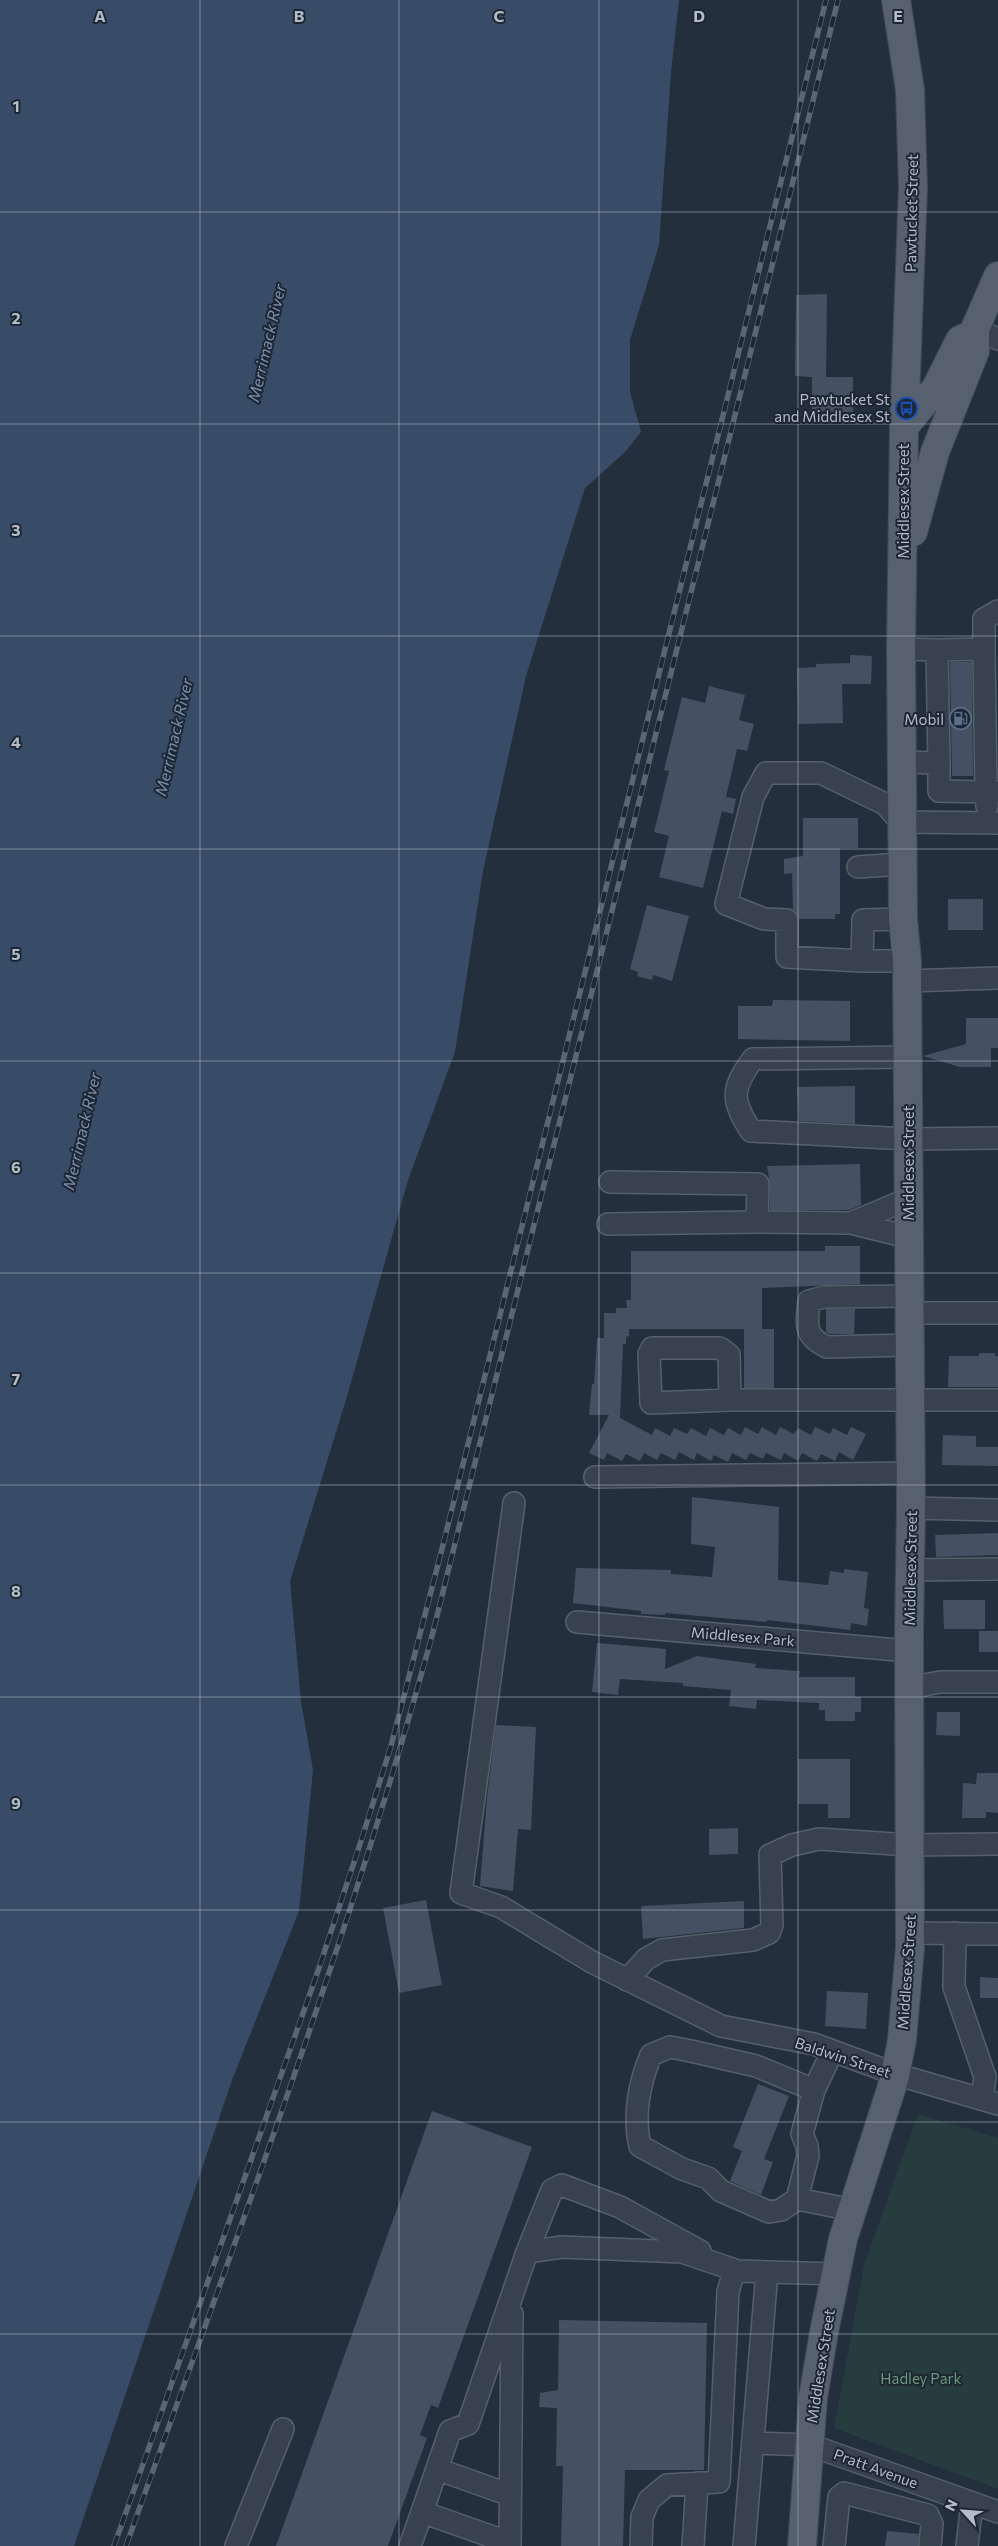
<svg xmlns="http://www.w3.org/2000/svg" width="998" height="2546" viewBox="0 0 998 2546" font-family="Commissioner,sans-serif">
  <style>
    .green { fill: #263c3f }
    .water { fill: #394c67 }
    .building { fill: #455162 }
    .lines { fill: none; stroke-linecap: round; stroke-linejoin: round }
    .minor-casing { stroke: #565f6c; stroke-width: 24 }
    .major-casing { stroke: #414a57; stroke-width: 30 }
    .minor { stroke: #38414e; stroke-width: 21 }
    .major { stroke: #56606e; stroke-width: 28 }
    .rail-casing { stroke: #5a6575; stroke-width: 5.5 }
    .rail { stroke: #1d2633; stroke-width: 4; stroke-dasharray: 11; stroke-linecap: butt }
    .grid { fill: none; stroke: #b4bcc9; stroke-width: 1; stroke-opacity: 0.55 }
    .labels { text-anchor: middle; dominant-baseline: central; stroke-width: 4; stroke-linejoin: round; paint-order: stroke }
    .street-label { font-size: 15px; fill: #b4bcc9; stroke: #1d2633 }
    .poi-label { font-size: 15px; fill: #b4bcc9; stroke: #1d2633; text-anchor: end }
    .park-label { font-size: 15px; fill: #6b9a76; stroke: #1d2633 }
    .water-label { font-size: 16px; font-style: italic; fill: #7c92b1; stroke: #1d2633 }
    .grid-label { font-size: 16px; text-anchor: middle; font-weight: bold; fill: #b4bcc9; stroke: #1d2633; stroke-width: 4; stroke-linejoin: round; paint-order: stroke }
  </style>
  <rect width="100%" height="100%" fill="#242f3e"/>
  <!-- green -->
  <path class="green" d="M918,2114L998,2138V2489L834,2428L864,2265Z"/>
  <!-- water -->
  <path class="water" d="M0,0H679L671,72L659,245L630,340V392L641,432L625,452L585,488L526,676L483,871L455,1052L408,1180L346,1400L290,1581L301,1702L313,1770L299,1911L232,2080L74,2546H0Z"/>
  <!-- building -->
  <path class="building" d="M827,294L826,377H853V412L812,411V377L795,376L796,295Z
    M850,655L872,656L871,684H842L843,723L798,724L797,668L816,667V664L850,663Z
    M950,662H972L973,776H952Z
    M709,686L745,695L739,720L754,724L747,751L737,749L726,797L736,799L733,814L722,811L703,888L659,877L669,836L654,832L669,771L664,770L682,697L705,703Z
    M803,818H858V848H840V914H835V919H799L793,909L792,873L784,874V859L803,856Z
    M948,899H983V930H948Z
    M647,905L689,916L672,981L653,975L652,980L637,976L638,972L630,969Z
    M773,1000L850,1001V1041L738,1039V1006H772Z
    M966,1018H998V1048H991V1067H960L923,1056L966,1044Z
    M855,1086V1124L799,1121L797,1087Z
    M860,1164L861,1205L849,1210H770V1184L767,1166Z
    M825,1246H860V1284L762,1288V1329H774V1388H744V1329H629V1336L626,1337V1344H623L620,1418L652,1435L655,1428L670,1436L674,1428L687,1434L691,1428L706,1436L710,1428L724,1435L728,1428L741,1435L745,1427L758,1434L762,1427L776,1435L780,1427L794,1434L798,1428L811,1435L815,1427L830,1434L833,1428L847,1435L851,1427L866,1434L853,1460L839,1452L835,1461L821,1454L817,1461L802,1453L798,1461L784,1453L781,1460L766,1453L763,1459L750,1453L746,1460L732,1453L728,1462L714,1455L711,1461L697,1453L694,1460L679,1452L675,1460L661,1453L657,1460L644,1453L640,1461L626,1454L622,1461L607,1453L604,1460L589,1453L609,1415H589L592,1384H594L597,1338H604V1313H616V1308H627L626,1300H631V1251H825Z
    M826,1309H855L854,1334H830L826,1332Z
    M979,1353H995V1356H998V1387H948L949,1356H979Z
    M943,1435L976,1436V1447H998V1466L942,1465Z
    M692,1497L779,1507L778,1580L828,1585L830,1571L844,1573V1569L868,1572L864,1608L869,1609L867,1626L851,1623L850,1630L767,1620V1622L665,1613V1615L641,1614V1611L573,1603L576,1568L671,1570V1574L712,1577L715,1547L691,1544Z
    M998,1533V1555L936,1557L935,1535Z
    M943,1600H985V1629H944Z
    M979,1631H998V1652H979Z
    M597,1643L666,1649L665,1669L697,1656L756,1664L755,1668L800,1671L799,1677H855V1697H861V1712H855V1721H825V1710H819V1703L757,1700L756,1709L729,1706L731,1690L683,1686V1683L620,1679L618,1695L592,1692Z
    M937,1712H960V1736L936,1735Z
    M496,1725L536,1727L531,1830L518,1829L513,1891L480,1886L487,1798Z
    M798,1759H850V1818H828V1804H798Z
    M977,1773H998V1813L986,1812V1818H962L963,1783L976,1784Z
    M738,1828V1854L709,1855V1829Z
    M426,1900L442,1985L399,1993L383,1908Z
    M744,1901V1928L643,1939L641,1906Z
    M980,1977L998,1978V1998H980Z
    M827,1991L868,1993L866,2029L825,2026Z
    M758,2084L789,2096L764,2159L773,2162L761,2195L730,2181L742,2151L733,2147Z
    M432,2111L532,2147L438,2408L431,2405L420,2435L427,2438L388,2546H276Z
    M559,2320L707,2323L704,2470H625L623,2546H561L563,2466H556L557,2408L539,2407L540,2393L558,2390Z
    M887,2531L919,2534L918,2546H885Z"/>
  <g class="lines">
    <defs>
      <path id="minor" d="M975,329L998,339
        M901,649L937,650L939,763
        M984,649V619L998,611
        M937,650L984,649L986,792H998
        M902,762L939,763V791L986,792L987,806
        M858,867L902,864
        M903,919L863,920L862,961H907
        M862,961L787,957V920L764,919L726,904L753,797L766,773H821L885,804L901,822L998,823
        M906,981L998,978
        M907,1057L753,1059C731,1089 731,1100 751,1131L908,1139L998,1138
        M610,1182L758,1184L757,1222L851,1223
        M908,1199L851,1223L908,1237
        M608,1224L757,1222
        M909,1313H998
        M909,1345L827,1347C803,1336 807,1324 809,1301L824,1297L909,1296
        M730,1400L651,1403L649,1354L652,1348H720L729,1355L730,1400H998
        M595,1477L910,1473
        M514,1503L461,1893L501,1907L592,1962L721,2026L814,2044L895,2074L998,2104
        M911,1508L998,1510
        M910,1570L998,1569
        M577,1622L909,1651
        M909,1688L940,1682H998
        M910,1933L998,1934
        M955,1933L954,1987L985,2077L982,2099
        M627,1980L646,1959L662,1950L753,1940L769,1933L772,1925L770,1855L792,1845L819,1839L910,1845L998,1844
        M814,2090L756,2066L691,2051L670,2047L651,2055C639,2083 633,2117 640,2146L682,2169L708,2178L721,2191L769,2212L781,2210L797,2199L853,2210
        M797,2199L808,2156L807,2146L802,2134L814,2090L832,2052
        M527,2252L552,2190L562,2185L620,2207L700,2251
        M753,2443L810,2445L998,2512
        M437,2469L510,2495
        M510,2543L422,2512L450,2431L468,2424L527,2252L562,2247L682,2252L738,2271
        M236,2546L283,2429
        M410,2546L422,2512
        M510,2546L512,2314
        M641,2546L642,2517L649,2500L667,2485L719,2482L728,2292L732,2278L738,2271L836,2274
        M693,2546L697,2483
        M744,2546L767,2272
        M834,2546L839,2497L844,2493L928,2515L932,2524L930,2546
        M967,2546L972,2503"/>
      <path id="major" d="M904,427L936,388L960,340L964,338
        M913,532L935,452L975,351V329L998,276
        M802,2546L813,2398L824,2332L843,2239L894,2080L902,2040L910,1948L909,1636L911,1508L907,961L903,919L901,649L904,427L913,188L910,90L896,0"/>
    </defs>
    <!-- minor casing -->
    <use href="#minor" class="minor-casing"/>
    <!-- major casing -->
    <use href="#major" class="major-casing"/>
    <!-- minor -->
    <use href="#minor" class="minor"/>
    <!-- major -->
    <use href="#major" class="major"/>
    <defs>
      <path id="rail" d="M114,2546L318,1971L362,1838L391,1746L442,1549L826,0
        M126,2546C234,2243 349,1942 433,1632L838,0"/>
    </defs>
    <!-- rail casing -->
    <use href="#rail" class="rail-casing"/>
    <!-- rail -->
    <use href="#rail" class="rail"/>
  </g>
  <!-- grid -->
  <path class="grid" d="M200,0V2546M399,0V2546M599,0V2546M798,0V2546M0,212H998M0,424H998M0,636H998M0,849H998M0,1061H998M0,1273H998M0,1485H998M0,1697H998M0,1910H998M0,2122H998M0,2334H998"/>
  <!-- icons -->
  <defs>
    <symbol id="bus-ring" viewBox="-11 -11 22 22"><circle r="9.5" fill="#1d2633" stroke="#1a4fb4" stroke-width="1.5"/><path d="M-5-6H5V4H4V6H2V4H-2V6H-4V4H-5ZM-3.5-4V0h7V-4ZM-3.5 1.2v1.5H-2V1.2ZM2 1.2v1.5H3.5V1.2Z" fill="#1a4fb4"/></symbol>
    <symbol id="fuel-ring" viewBox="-11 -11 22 22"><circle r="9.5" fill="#1d2633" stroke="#5c6f8a" stroke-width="1.5"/><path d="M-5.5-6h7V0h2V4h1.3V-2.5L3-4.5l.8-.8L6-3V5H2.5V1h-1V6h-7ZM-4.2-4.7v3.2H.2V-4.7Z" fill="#5c6f8a"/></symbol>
  </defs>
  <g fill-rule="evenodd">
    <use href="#bus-ring" x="894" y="396" width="25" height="25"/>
    <use href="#fuel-ring" x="948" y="706" width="25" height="25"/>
  </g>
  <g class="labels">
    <!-- street labels -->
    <g class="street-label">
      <text transform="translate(911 213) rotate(-89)">Pawtucket Street</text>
      <text transform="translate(903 501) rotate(-90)">Middlesex Street</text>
      <text transform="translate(908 1163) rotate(-90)">Middlesex Street</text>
      <text transform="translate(910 1568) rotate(-89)">Middlesex Street</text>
      <text transform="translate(743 1636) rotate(5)">Middlesex Park</text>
      <text transform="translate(906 1972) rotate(-86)">Middlesex Street</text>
      <text transform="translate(843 2057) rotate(18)">Baldwin Street</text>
      <text transform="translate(820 2366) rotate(-81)">Middlesex Street</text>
      <text transform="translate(876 2468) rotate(20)">Pratt Avenue</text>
    </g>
    <!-- poi labels -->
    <g class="poi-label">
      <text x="890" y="399">Pawtucket St<tspan x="890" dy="17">and Middlesex St</tspan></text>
      <text x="944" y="719">Mobil</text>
    </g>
    <!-- park labels -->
    <g class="park-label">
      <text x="921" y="2378">Hadley Park</text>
    </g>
    <!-- water labels -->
    <g class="water-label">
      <text transform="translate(266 343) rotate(-77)">Merrimack River</text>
      <text transform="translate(173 737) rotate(-77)">Merrimack River</text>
      <text transform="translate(81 1131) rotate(-77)">Merrimack River</text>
    </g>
  </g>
  <g class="grid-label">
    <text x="100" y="22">A</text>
    <text x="299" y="22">B</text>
    <text x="499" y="22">C</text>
    <text x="699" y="22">D</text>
    <text x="898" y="22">E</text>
    <text x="16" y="112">1</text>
    <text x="16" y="324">2</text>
    <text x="16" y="536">3</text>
    <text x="16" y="748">4</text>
    <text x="16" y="960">5</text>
    <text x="16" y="1173">6</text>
    <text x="16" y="1385">7</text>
    <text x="16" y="1597">8</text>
    <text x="16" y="1809">9</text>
  </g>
  <!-- north arrow -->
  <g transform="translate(963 2511) rotate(296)" stroke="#1d2633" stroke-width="4" paint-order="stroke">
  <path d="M0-4L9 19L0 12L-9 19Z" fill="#b4bcc9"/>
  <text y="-8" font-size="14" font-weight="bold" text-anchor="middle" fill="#b4bcc9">N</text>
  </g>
</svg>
